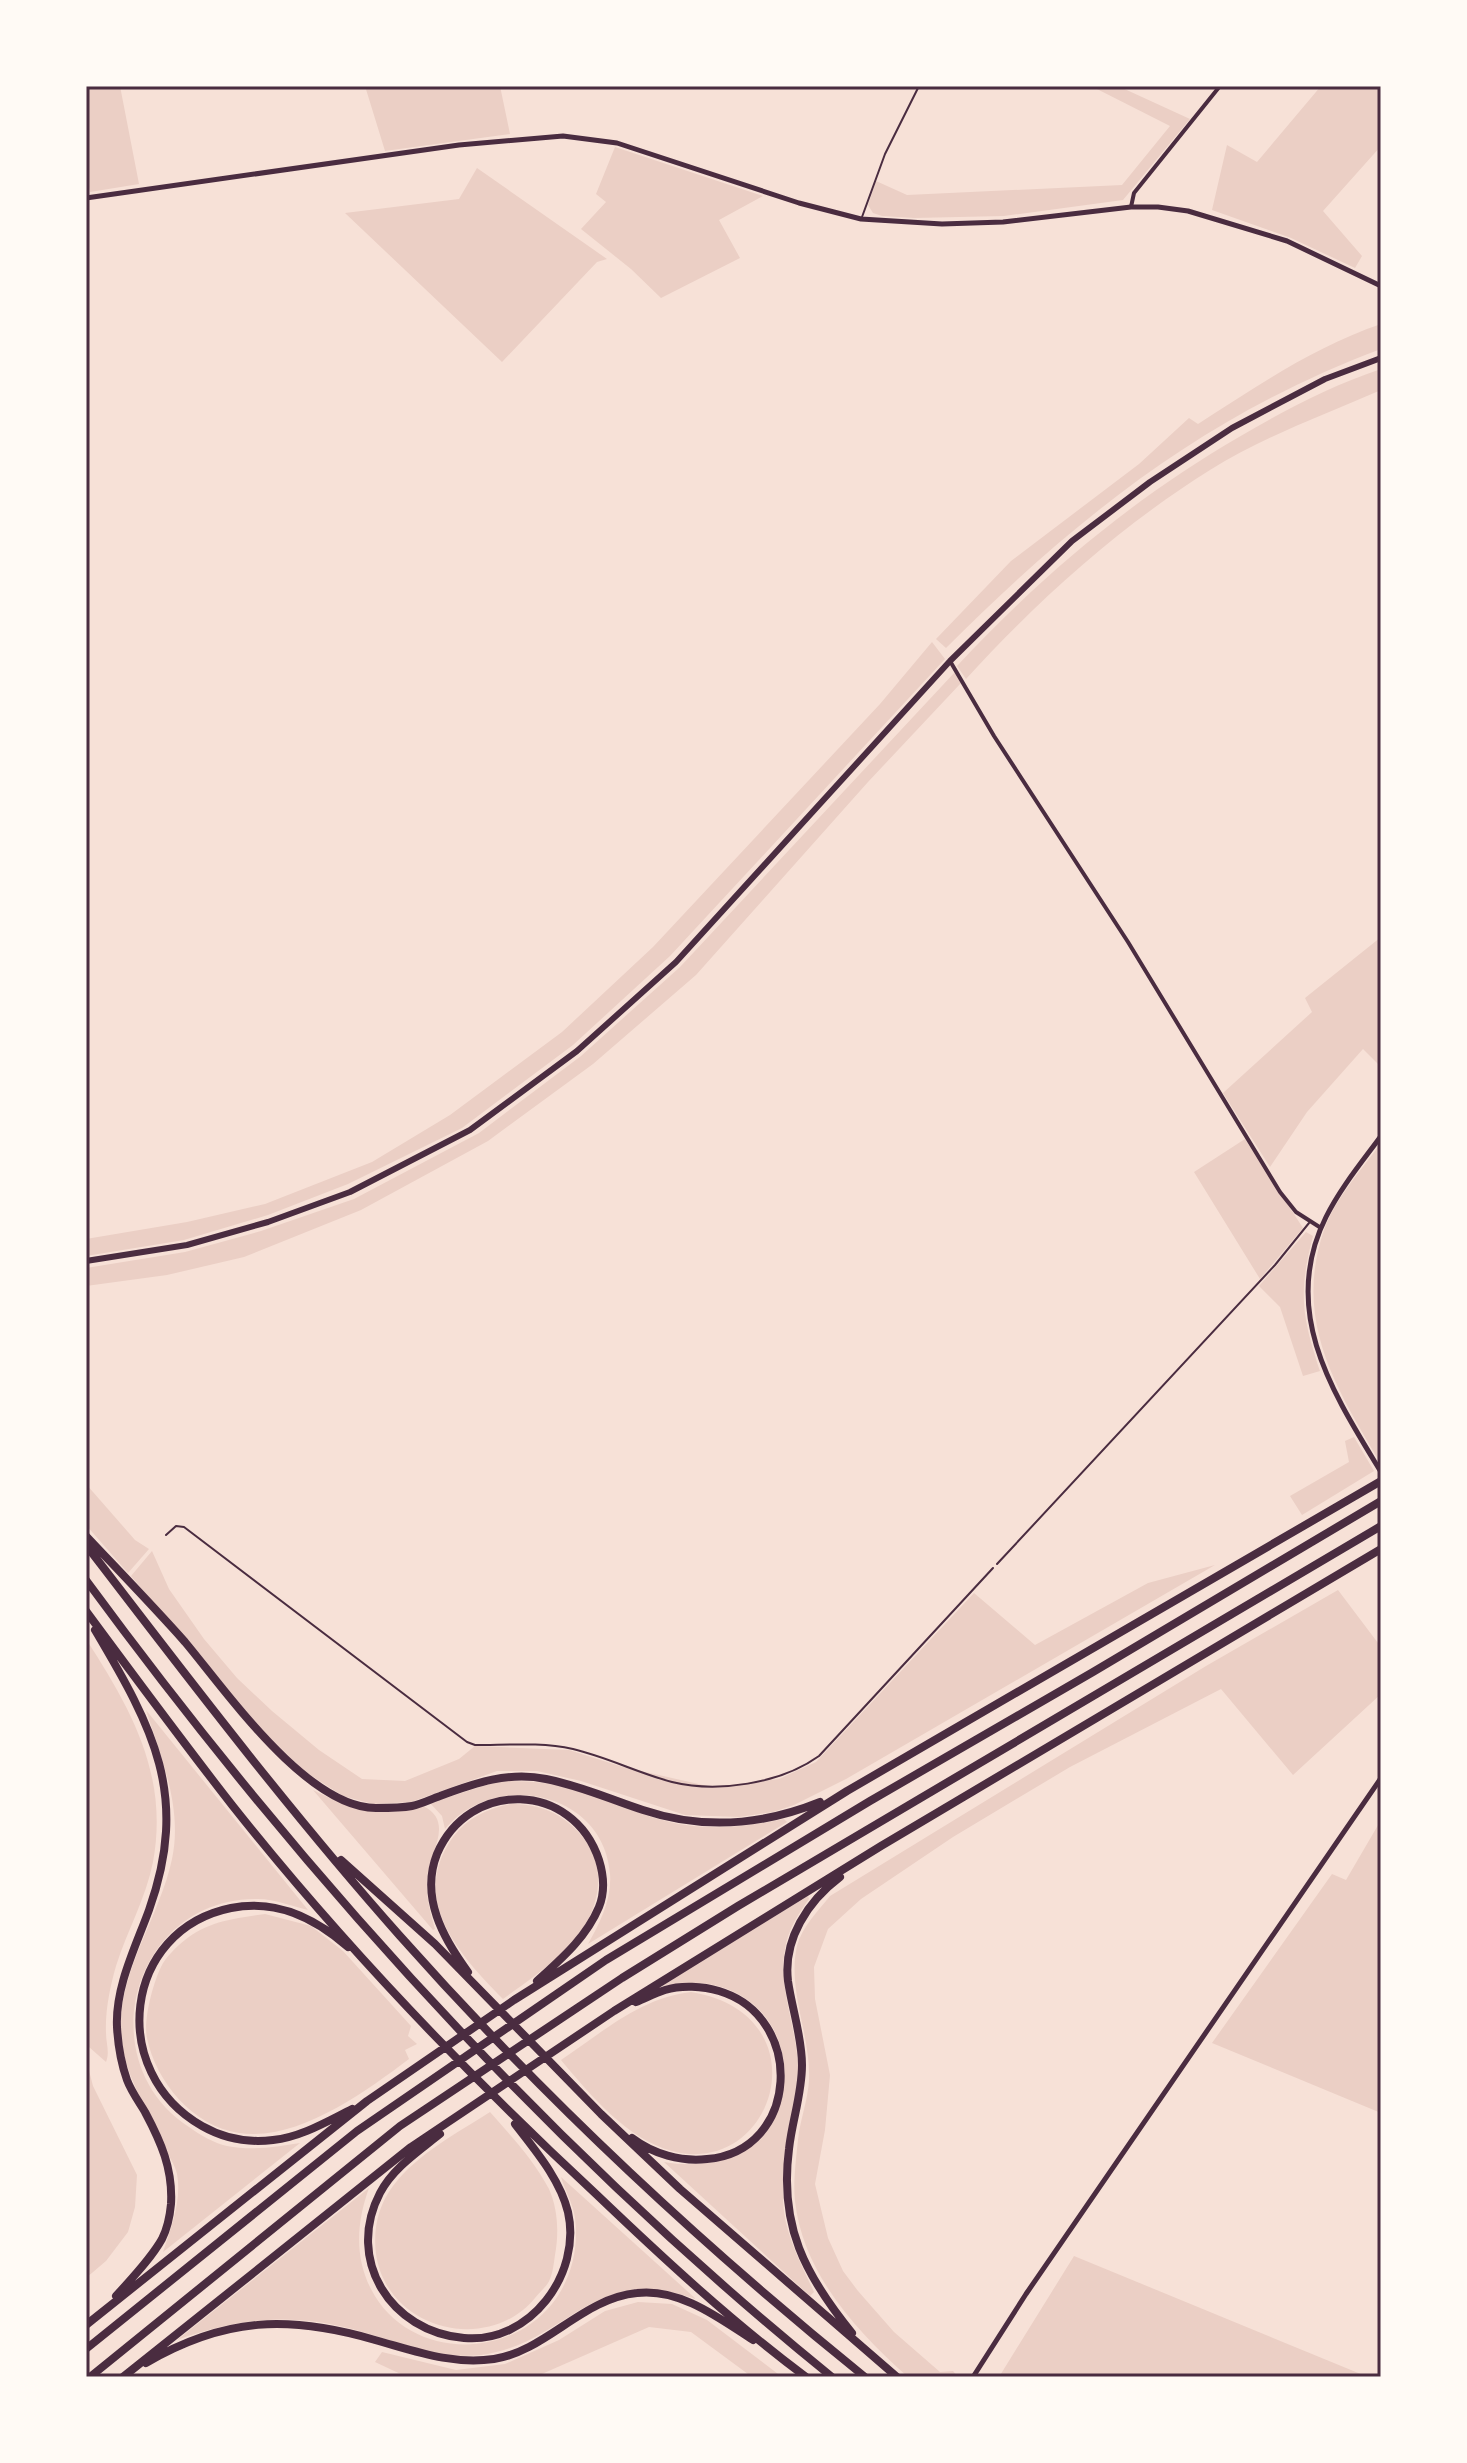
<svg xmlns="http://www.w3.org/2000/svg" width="1467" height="2463" viewBox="0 0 1467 2463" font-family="Overpass,sans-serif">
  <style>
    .green { fill: #ebcfc5 }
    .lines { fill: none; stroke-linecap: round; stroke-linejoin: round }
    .path { stroke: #4a2c40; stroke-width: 2 }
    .service { stroke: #4a2c40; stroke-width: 2 }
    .minor { stroke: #4a2c40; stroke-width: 4 }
    .tertiary { stroke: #4a2c40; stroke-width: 5 }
    .secondary { stroke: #4a2c40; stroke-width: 6 }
    .motorway { stroke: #4a2c40; stroke-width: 8 }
    .neatline { fill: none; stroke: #4a2c40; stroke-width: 3 }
  </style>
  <rect width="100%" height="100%" fill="#f7e1d7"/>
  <!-- green -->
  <path class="green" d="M86,86H120L139,184L90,192L86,174Z
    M365,86H500L510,134L385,151Z
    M1091,86H1118L1190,119L1123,200L1004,216L914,218L882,216L873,213L868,205L876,181L907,195L1122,185L1170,126Z
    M1321,86H1376L1381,90V146L1323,211L1362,256L1355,268L1291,238L1212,210L1227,145L1257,162Z
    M615,147L763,196L719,220L740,258L661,298L631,269L581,229L606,202L596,194Z
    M477,168L607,259L597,262L502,362L345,213L459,199Z
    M1381,324V349C1205,415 1077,517 946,648L936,639L1011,561L1139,464L1189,418L1198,424C1257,386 1314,347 1381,324Z
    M1381,369V390C1324,415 1262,437 1210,470C1119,527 1038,600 966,679L957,666C1042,575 1131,500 1239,437C1285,410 1330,386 1381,369Z
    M932,642L945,659L670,956L573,1045L462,1128L348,1184L268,1215L184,1240L86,1256V1239L187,1222L265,1204L372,1162L450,1115L562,1032L653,947L880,704Z
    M955,672L961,683L868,782L696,975L593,1064L488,1141L361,1210L244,1257L167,1275L86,1286V1268L185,1252L261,1231L354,1199L479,1133L581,1056L680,967Z
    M1381,937V1067L1363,1049L1307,1112L1270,1167L1223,1093L1312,1012L1305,998Z
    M1245,1139L1303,1228L1260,1279L1194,1172Z
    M1381,1143V1464C1336,1388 1293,1321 1324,1230C1335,1199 1362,1169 1381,1143Z
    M1306,1232L1313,1236C1298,1293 1302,1316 1320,1371L1303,1376L1280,1307L1259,1286Z
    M1354,1437L1374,1471L1302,1515L1290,1496L1349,1462L1345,1441Z
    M86,1484L135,1540L149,1549L128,1573L86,1525Z
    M152,1551L169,1589L204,1639L237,1678L272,1711L319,1750L362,1779L405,1781L459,1759L475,1746L569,1750L623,1767L712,1787L779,1779L816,1762L974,1593L1035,1645L1148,1583L1215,1565L846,1779L794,1805L773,1812L739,1817L685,1815L581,1781L537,1771H497L411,1802L373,1804L343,1796L304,1771L250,1718L131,1576Z
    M1338,1590L1381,1647V1694L1293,1775L1221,1689L1070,1767L953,1837L861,1899L828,1929L814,1967L815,1999L830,2075L825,2130L815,2184L828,2238L843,2271L858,2291L894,2332L940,2372L953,2371L958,2377H908C856,2331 803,2273 795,2201C793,2182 796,2159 798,2140C800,2120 808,2100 809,2080C811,2036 787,1990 797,1946C802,1927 818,1911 830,1896L1206,1666Z
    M86,1639C131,1709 169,1775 153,1862C146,1898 127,1931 116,1966C110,1987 105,2011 106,2033C106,2043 110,2052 106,2062L89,2047L86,2059L93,2086L137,2175L135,2207L128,2232L106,2261L86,2278Z
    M146,1710L308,1910C292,1906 272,1898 255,1899C132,1900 89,2062 189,2127C200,2135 214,2143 227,2146C252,2151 276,2147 300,2143L163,2252C171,2228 182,2200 177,2174C175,2165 168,2155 164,2146C150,2114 128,2081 122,2045C112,1979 159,1921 172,1859C183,1808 161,1757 146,1710Z
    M499,1781C526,1781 552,1782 579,1790C615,1801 648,1820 686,1825C720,1830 751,1826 784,1819L787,1822L588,1944C600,1923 612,1899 610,1874C604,1791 494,1769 445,1829L442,1816L430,1803Z
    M313,1790C348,1808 384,1819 423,1806C456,1822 428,1854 427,1879C426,1897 430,1912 435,1929L433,1930Z
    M511,1804C540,1804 562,1813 581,1835C614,1872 595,1925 561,1954C543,1971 522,1985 503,1999C460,1955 408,1900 453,1837C467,1818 488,1808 511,1804Z
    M1381,1820V2113L1212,2043L1332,1874L1346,1880Z
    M808,1896L809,1899C798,1914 788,1930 785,1949C778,1987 796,2026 798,2065C799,2114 778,2162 784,2212C788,2240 802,2266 814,2292L810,2296L664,2162C806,2186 824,2005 709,1984C693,1981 676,1986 660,1986Z
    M265,1914L311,1926L343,1951L411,2026L408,2036L417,2044L405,2050L409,2059C365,2092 297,2142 239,2133C193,2126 156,2082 147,2038C143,2021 153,1983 161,1967C165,1958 177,1946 185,1940C208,1921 237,1918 265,1914Z
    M691,1992C825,2014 775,2179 672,2151C627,2139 590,2095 561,2060C603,2032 640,1998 691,1992Z
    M490,2112C511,2136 534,2160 549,2189C558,2209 559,2234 555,2255C554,2262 553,2272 550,2279C548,2285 540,2292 535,2298C488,2355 387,2330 376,2254C373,2229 378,2206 393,2186C417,2154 457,2133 490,2112Z
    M561,2177L696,2299C591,2262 569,2343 481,2355C438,2360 396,2341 356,2330C291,2312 240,2318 177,2340L369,2188C357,2221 354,2256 371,2289C406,2358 505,2362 552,2304C571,2280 579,2249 575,2218C573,2204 565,2190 561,2177Z
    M1074,2256L1368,2377H999Z
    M638,2302L672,2304L707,2320L782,2377H752L691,2332L649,2327L535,2377H407L375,2362L382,2352L456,2370L505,2364L559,2340L605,2311Z"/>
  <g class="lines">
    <!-- path -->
    <path class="path" d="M166,1535L176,1526L184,1527L467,1742L475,1745C507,1745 541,1742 573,1749C607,1757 638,1773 672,1782C717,1793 780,1784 819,1756L993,1568"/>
    <!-- service -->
    <path class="service" d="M862,217L885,154L919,86
      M997,1564L1275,1265L1309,1223"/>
    <!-- minor -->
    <path class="minor" d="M1131,207L1134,193L1220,86
      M950,661L994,736L1128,942L1280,1192L1296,1212L1321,1228"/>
    <!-- tertiary -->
    <path class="tertiary" d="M86,198L459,145L563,136L617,143L799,203L861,219L942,224L1003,222L1131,207H1158L1188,211L1287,241L1381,286
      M1381,1136C1362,1162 1341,1187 1326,1217C1279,1311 1333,1393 1381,1472
      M973,2377L1026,2294L1381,1778"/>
    <!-- secondary -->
    <path class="secondary" d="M86,1261L187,1245L268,1222L350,1192L470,1130L577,1051L676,962L950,661L1072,541L1150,482L1232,428L1325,379L1381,358"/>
    <!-- motorway -->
    <path class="motorway" d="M86,1536C119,1571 153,1606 185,1642C226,1691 307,1808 376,1808C387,1808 401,1808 412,1806C422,1804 431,1799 440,1796C475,1783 509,1771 546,1779C582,1786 609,1799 643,1810C703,1830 763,1825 820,1802
      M86,1545C188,1678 289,1811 400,1936C542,2096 699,2243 865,2377
      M86,1580C302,1874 548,2147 832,2377
      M86,1611C134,1676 182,1741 232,1805C342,1944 466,2073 596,2194C663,2258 731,2321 806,2377
      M95,1630C153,1728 190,1795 149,1910C136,1946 115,1987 117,2027C118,2045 121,2063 127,2080C131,2091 139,2102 145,2112C161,2142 173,2169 171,2204C170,2215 167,2229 162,2239C150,2260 132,2278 116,2296
      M341,1860L435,1944L601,2114L680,2189L897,2377
      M840,1877C808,1901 783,1939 788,1981C792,2009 802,2037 802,2065C802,2094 792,2121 789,2149C779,2226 805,2275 852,2333
      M348,1947C314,1917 276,1899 231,1908C123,1930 107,2072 202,2126C223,2138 248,2143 273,2140C301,2137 326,2122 352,2109
      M468,1972C443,1938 420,1897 437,1854C469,1779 573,1781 599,1860C604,1876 605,1892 599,1907C586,1938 561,1959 537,1981
      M440,2134C419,2151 393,2168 380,2193C345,2260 391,2332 464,2338C530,2344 582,2274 568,2212C560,2179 535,2150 515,2124
      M632,2138C653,2154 681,2162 707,2159C800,2151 806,2017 719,1991C703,1986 681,1985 665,1990C655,1993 646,1998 636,2002
      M86,2325L367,2101L514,2000L847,1791L1381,1481
      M86,2349L357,2131L606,1960L870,1801L1093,1672L1381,1501
      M146,2363C225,2317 289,2315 375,2340C415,2351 451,2365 494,2359C546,2351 583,2298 637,2293C680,2288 719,2318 753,2340
      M90,2377L400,2126L622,1978L738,1906L1381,1526
      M123,2377L411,2147L614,2011L881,1846L1381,1549"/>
  </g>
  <!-- border -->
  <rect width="1467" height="2463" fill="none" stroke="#fffaf5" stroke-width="176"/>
  <rect x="88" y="88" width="1291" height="2287" class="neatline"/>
</svg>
